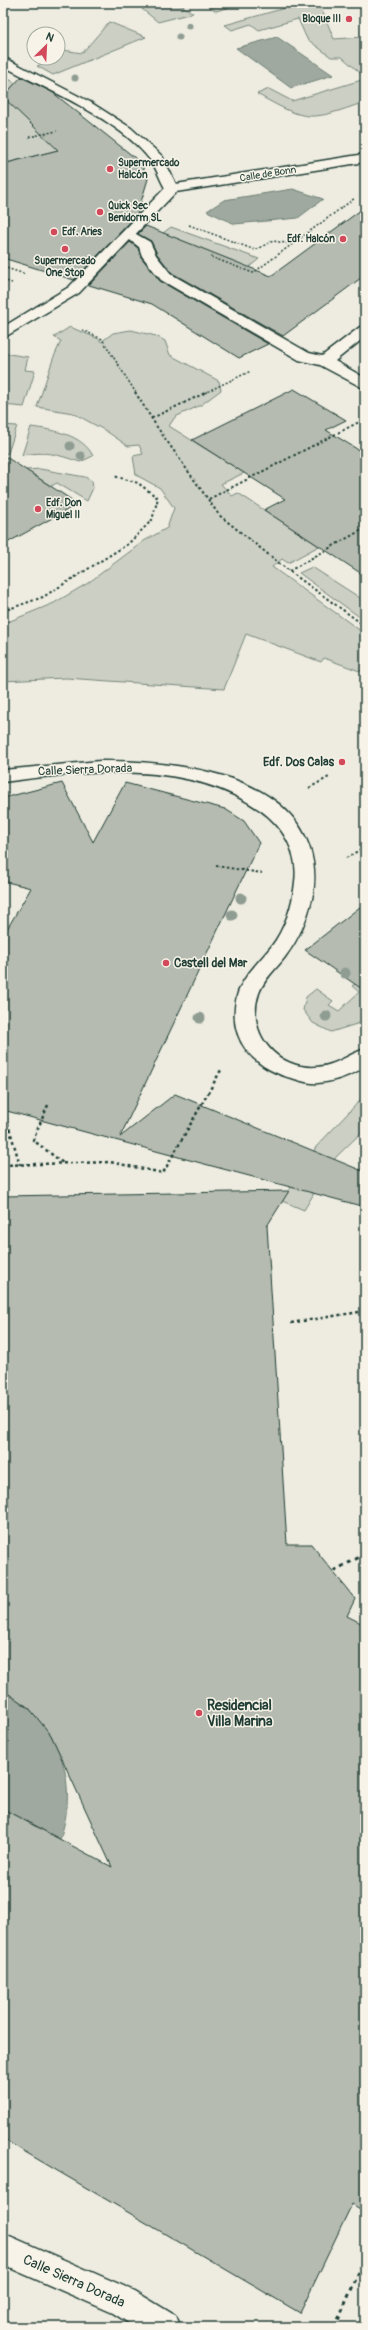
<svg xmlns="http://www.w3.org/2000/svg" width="368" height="2330" viewBox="0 0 368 2330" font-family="Pangolin,sans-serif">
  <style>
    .green { fill: #cccfc4; stroke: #76867c }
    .water { fill: #9fa99f; stroke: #6c7e74 }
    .building { fill: #b5bbb0; stroke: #1f3d34 }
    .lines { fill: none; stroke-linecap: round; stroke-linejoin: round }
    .lane-casing { stroke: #1f3d34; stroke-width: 3 }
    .street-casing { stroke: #1f3d34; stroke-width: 3 }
    .path-far3 { stroke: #1f3d34; stroke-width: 1.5; stroke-dasharray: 2 2; stroke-linecap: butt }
    .path-far2 { stroke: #1f3d34; stroke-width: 2; stroke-dasharray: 2.5 2.5; stroke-linecap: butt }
    .path-far1 { stroke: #1f3d34; stroke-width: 2.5; stroke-dasharray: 3 3; stroke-linecap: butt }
    .path { stroke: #1f3d34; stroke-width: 3; stroke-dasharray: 4 4; stroke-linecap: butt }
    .lane { fill: #f7f3e8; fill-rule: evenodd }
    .street { fill: #f7f3e8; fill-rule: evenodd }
    .tree { fill: #8f9c92 }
    .poi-dot { fill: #d1495b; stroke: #f7f3e8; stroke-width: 1.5 }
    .labels { text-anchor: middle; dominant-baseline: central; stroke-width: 3; stroke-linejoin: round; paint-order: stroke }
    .far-poi-label { font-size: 10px; font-weight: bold; fill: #1f3d34; stroke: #f7f3e8; text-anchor: start }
    .far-street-label { font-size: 10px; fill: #1f3d34; stroke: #f7f3e8 }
    .poi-label { font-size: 12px; font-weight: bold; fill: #1f3d34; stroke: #f7f3e8; text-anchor: end }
    .street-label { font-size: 12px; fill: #1f3d34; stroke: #f7f3e8 }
    .near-poi-label { font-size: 14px; font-weight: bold; fill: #1f3d34; stroke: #f7f3e8; text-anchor: start }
    .near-street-label { font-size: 14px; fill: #1f3d34; stroke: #f7f3e8 }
  </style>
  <rect width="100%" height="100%" fill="#eeece1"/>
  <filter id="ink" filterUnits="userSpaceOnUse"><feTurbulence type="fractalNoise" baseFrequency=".025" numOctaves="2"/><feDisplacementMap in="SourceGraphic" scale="8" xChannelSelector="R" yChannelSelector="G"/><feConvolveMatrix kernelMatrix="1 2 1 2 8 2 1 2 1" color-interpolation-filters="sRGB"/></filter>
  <g filter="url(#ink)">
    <!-- green -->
    <path class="green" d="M142,3H178L193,13L158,22L142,9Z
      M204,3H246L216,11Z
      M292,3H319L334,39L365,37V77L342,57H331L307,39L298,19L259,30L251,24L232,30L225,25L292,6Z
      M109,22L146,37L53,75L37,66L53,59L52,58H58V52L63,50L82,53Z
      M3,76L96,127L58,150L6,163L3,160Z
      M365,79V102C310,121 308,123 257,94L269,89L292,101Z
      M171,227L259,259L248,268L163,233Z
      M70,327L99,339L101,342L113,333L131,330L156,336L165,341L170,355L219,381L221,390L201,405L175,417L169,426L244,473L221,484L232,496L238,493L319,546L288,563L282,559L272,567L365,634V673L324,658L321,662L246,634L224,689L66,678L3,681V624L54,603L88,583L144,541L167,528L174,508L160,488L136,475L133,456L143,454L139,445L128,446L106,431L73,413L37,407L53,359L61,341L54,337Z
      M3,353L28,357L25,370L35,371L24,407L3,405Z
      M3,425L17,426L8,453L3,455Z
      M31,427C53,430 82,434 93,456L80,462C55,454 49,451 22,455Z
      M40,469L85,477L92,481L93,488L87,501L57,483L51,486L26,470Z
      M312,567L365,601V621L299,573Z
      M357,982L365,987V1020L363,1022L331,1032L313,1023L303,1010L306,997L316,989L333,1001L329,1005L339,1011L359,992L352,986Z
      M365,1095V1129L336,1157L304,1210L282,1201L316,1147Z"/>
    <!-- water -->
    <path class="water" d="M277,37L333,75L291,88L236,48Z
      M293,189L323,199L298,218L235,224L207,211L224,200Z
      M3,1691C59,1721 80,1780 60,1839L3,1809Z"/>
    <!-- building -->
    <path class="building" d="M21,77L52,92L134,157L143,168L148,179L137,215L74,280L3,258V164L58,150L3,97Z
      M365,207V275L283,336L172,273L157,254L151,241L138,234L146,226L271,276Z
      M130,242L138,248L141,257L160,281L268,344L239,358L152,304L89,285Z
      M294,389L346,420L326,430L365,454V576L264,510L285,499L192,440Z
      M3,455L78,504L3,545Z
      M62,783L93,842L125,783L225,809L244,821L259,843L120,1137L175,1094L365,1172V1207L3,1110V936L31,888L3,881V798Z
      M365,903V991L305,950Z
      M289,1191L267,1226L287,1544H311L355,1599L347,1616L365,1625V2212L352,2204L300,2313L3,2139V1809L112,1867L51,1735L29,1708L3,1690V1196Z"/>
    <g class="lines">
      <defs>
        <path id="lane" d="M129,230L150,242L156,255L171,274L309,353L322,356L360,327L365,326V337L335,361L365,378V389L320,365L299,360L161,280L142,256L139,247L122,234Z"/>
        <path id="street" d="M3,57L90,102L131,128L162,156L176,184L365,154V162L176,192L79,293L3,338V327L69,287L165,188C160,180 157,169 151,161C121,120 48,90 3,66Z
          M100,761C168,761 282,770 309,846C315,864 316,880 312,899C307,920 298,940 285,957C276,969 264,979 259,993C245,1032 276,1070 317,1067C335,1066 349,1054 365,1049V1067C351,1075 334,1082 318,1083C310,1084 302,1081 295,1079C255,1070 226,1040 237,996C242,977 259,962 271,947C285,929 293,904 295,882C299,853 283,826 260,810C187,759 87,771 3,782V770Z
          M3,2233L135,2291L176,2316L181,2327H135L113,2313L3,2265Z"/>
      </defs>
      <!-- lane casing -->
      <use href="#lane" class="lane-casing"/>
      <!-- street casing -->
      <use href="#street" class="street-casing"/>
      <!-- path-far3 -->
      <path class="path-far3" d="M29,137L57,131
        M189,225L255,250L273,241L292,244
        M211,257L253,273L355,198
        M3,267L25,274
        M3,280L12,283
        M82,330L102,339L136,393
        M204,393L251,371"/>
      <!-- path-far2 -->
      <path class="path-far2" d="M135,392L157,427L219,515L289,571L365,626
        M152,418L207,392
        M209,499L361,421
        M289,571L365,528
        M3,609L6,610L43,597L128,544L152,520L158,498L138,483L114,476
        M309,788L329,777
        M346,858L365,847
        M216,866L262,873"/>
      <!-- path-far1 -->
      <path class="path-far1" d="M48,1105L33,1140L63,1163
        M6,1117L20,1165
        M3,1165L110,1162L163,1173L221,1070
        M291,1323L365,1311"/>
      <!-- path -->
      <path class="path" d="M334,1571L365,1554
        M335,2327L365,2258"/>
      <!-- lane -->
      <use href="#lane" class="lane"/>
      <!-- street -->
      <use href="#street" class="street"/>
    </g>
    <!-- trees -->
    <g class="tree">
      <circle cx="189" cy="26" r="3.5"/>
      <circle cx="179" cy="37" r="3.5"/>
      <circle cx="75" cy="78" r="3.5"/>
      <circle cx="70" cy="446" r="4.5"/>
      <circle cx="81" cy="456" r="4.5"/>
      <circle cx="241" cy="898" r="5.5"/>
      <circle cx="232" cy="915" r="5.5"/>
      <circle cx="345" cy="973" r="5.5"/>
      <circle cx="326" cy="1016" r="5.5"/>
      <circle cx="200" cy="1018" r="5.5"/>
    </g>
  </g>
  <!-- markers -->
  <g class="poi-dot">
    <circle cx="349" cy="19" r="4"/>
    <circle cx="110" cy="169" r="4"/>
    <circle cx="100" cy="212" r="4"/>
    <circle cx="54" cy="232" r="4"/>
    <circle cx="343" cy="239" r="4"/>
    <circle cx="65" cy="249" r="4"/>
    <circle cx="38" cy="509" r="4"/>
    <circle cx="342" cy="762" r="4"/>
    <circle cx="166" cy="963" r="4"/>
    <circle cx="199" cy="1713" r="4"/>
  </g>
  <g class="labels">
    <!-- far-poi labels -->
    <g class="far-poi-label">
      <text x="341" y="19" text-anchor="end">Bloque III</text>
      <text x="118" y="163">Supermercado<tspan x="118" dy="12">Halcón</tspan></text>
      <text x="108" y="206">Quick Sec<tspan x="108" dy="12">Benidorm SL</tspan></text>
      <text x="62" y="232">Edf. Aries</text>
      <text x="335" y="239" text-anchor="end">Edf. Halcón</text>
      <text x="65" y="261" text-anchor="middle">Supermercado<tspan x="65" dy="12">One Stop</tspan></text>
      <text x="46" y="503">Edf. Don<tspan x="46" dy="12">Miguel II</tspan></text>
    </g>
    <!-- far-street labels -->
    <g class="far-street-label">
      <text transform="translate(268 174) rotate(-9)">Calle de Bonn</text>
    </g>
    <!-- poi labels -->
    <g class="poi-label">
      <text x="334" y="762">Edf. Dos Calas</text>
      <text x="174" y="963" text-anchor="start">Castell del Mar</text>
    </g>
    <!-- street labels -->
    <g class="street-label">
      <text transform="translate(85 770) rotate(-2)">Calle Sierra Dorada</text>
    </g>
    <!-- near-poi labels -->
    <g class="near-poi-label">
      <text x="207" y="1705">Residencial<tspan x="207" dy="16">Villa Marina</tspan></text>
    </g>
    <!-- near-street labels -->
    <g class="near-street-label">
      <text transform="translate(74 2281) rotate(24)">Calle Sierra Dorada</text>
    </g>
  </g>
  <!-- margin -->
  <rect width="368" height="2330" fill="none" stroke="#f7f3e8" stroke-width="16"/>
  <rect x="8" y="8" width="352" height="2314" fill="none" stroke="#1f3d34" stroke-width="1.5" filter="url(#ink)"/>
  <!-- north arrow -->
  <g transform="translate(46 46) rotate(24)"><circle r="19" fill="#f7f3e8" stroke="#a1aaa0"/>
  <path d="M0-3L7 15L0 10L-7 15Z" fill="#d1495b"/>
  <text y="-6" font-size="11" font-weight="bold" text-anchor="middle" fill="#1f3d34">N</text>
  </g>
</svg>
